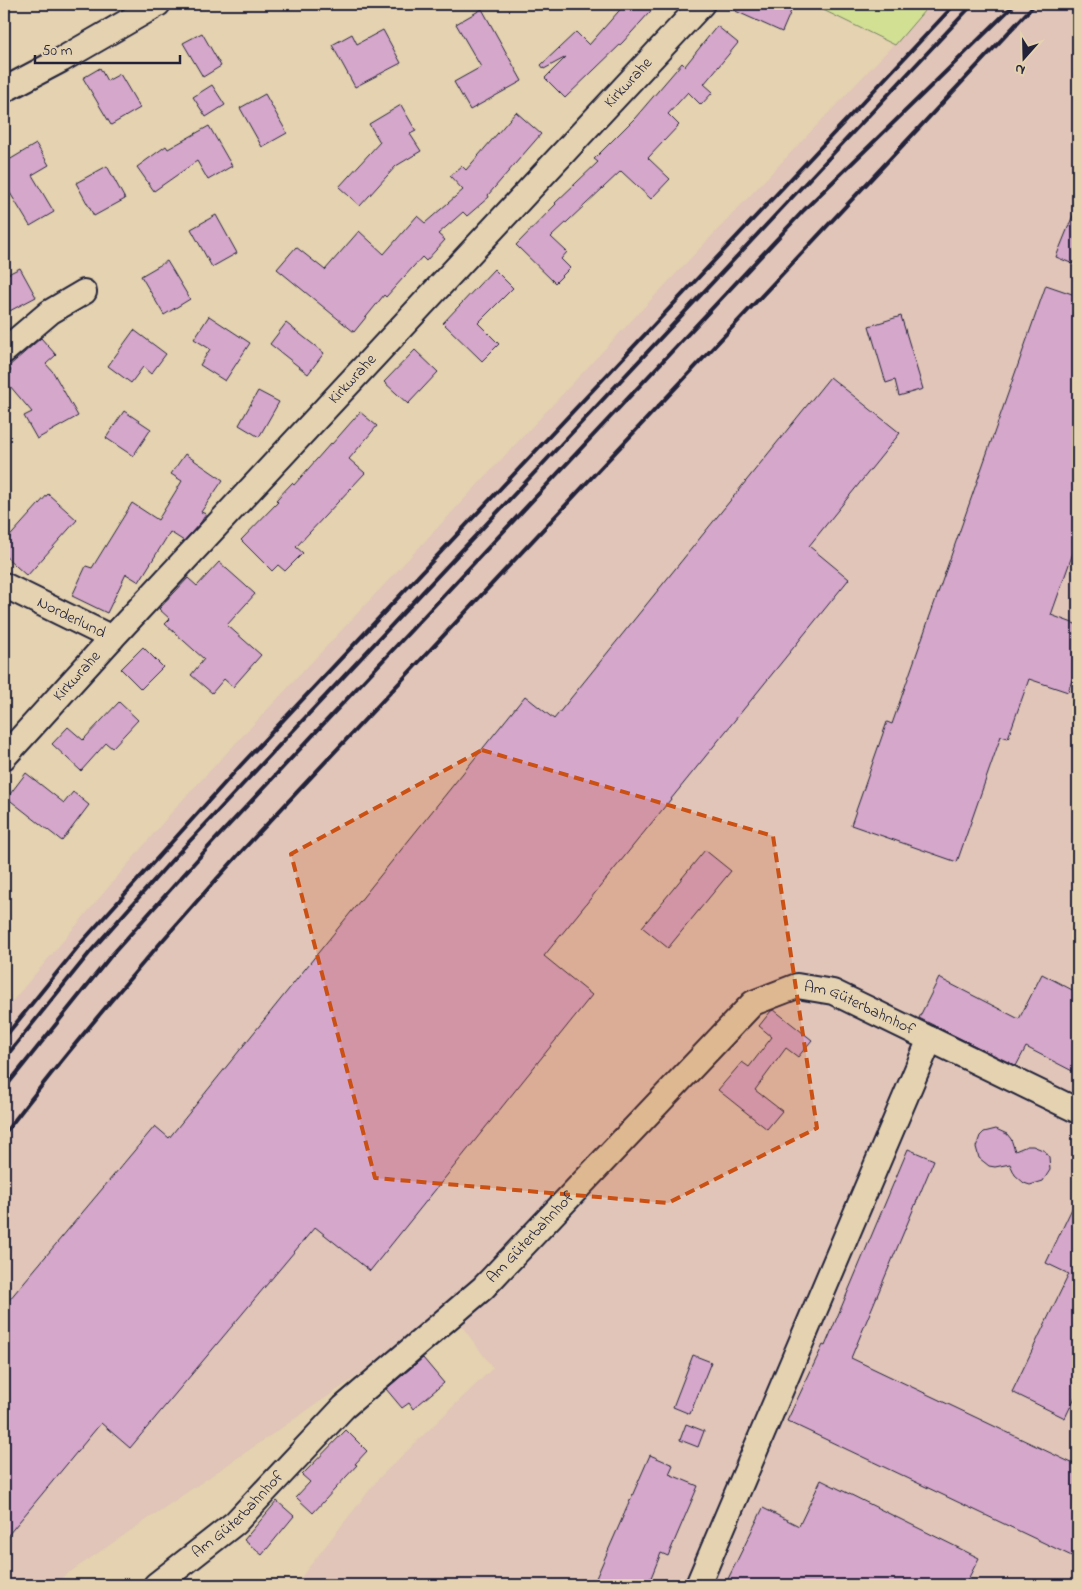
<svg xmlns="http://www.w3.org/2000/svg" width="1082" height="1589" viewBox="0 0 1082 1589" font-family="'Indie Flower',sans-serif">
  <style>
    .built { fill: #e0c5b8 }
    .green { fill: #d1e093; stroke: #7a8167 }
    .building { fill: #d5a7ca; stroke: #22223b }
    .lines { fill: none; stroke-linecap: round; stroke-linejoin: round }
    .minor-casing { stroke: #22223b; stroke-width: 28 }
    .minor { stroke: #e4d2b0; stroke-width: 24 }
    .rail { stroke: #22223b; stroke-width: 4 }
    .marked { fill: #ca5113; fill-opacity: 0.2; stroke: #ca5113; stroke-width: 4; stroke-dasharray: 10 6; stroke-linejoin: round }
    .labels { text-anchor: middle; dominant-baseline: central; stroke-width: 4.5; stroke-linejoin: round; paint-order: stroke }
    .street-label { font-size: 16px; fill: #22223b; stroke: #e4d2b0 }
  </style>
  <rect width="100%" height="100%" fill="#e4d2b0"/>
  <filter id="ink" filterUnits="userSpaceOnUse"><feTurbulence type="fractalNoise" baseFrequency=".02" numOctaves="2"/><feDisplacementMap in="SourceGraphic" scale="10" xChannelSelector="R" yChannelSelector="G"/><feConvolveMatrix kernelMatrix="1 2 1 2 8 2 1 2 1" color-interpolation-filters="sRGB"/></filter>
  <g filter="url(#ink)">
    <!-- built -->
    <path class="built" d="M932,4H1078V1585H295L379,1478L493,1368L458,1321L443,1307L359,1375L51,1585H4V1011L177,806L631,321Z"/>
    <!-- green -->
    <path class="green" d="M811,4H915L925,10L895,45Z"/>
    <!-- building -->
    <path class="building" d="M625,4H657L623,42L565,98L545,78L566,57L544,69L541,65L576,32L589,45Z
      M720,4H794L782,32Z
      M482,9L522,81L470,110L454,82L481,67L456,24Z
      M717,26L738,43L704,84L713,92L701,105L688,92L668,114L679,125L648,158L670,179L651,199L621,171L551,237L567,252L561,259L570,268L555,283L516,245L556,204L555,203L598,162L594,159L635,118L682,63L685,66Z
      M383,30L401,63L355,87L332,45L352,34L357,44Z
      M202,33L221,66L203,77L183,43Z
      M100,68L107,81L120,74L140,108L111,125L83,78Z
      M212,85L225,105L206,117L193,97Z
      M265,94L287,133L262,147L240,108Z
      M401,105L416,131L410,134L421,151L396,166L360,206L339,187L380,142L369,124Z
      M516,112L541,134L488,195L489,197L467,216L463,212L438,234L445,240L426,261L422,257L386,297L384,295L354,332L277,269L296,247L325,270L359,231L384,254L417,216L425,223L463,190L450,176L462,166L466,170Z
      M209,126L232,166L208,180L197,161L154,191L137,167L166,146L168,149Z
      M36,144L49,165L32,175L54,212L30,226L4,183V163Z
      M107,166L125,199L94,216L76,183Z
      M1078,203V266L1056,257Z
      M216,215L237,253L212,267L191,229Z
      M167,261L190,299L164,315L141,276Z
      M20,268L36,297L4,314V276Z
      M494,269L513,288L478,323L499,344L482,361L443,323Z
      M1046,285L1078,296V539L1051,615L1078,625V662L1068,692L1029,679L1008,738L1001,736L957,862L851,825L887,722L892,724Z
      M209,316L250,343L225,381L200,365L210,349L194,339Z
      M901,316L923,389L899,396L895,380L886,383L869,326Z
      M286,323L324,353L308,374L270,344Z
      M134,330L166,354L151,374L143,367L131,383L108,366Z
      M41,338L56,355L46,364L53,372L78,416L37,439L24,416L32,412L4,379V377L11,370L8,367Z
      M415,350L438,372L408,404L384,382Z
      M830,377L900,433L809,546L849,579L544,956L592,995L370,1271L315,1227L130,1448L101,1423L4,1540V1306L155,1126L169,1138L525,696L554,719Z
      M258,391L279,402L259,437L239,425Z
      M124,411L151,429L133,456L106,438Z
      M360,412L377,426L349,459L365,473L296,547L303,553L285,571L278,565L272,571L241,540L278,502L276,500L292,483L294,485L331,443L332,444Z
      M185,454L223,480L201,512L206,514L201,522L184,541L170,532L139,582L126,574L107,613L72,596L86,566L92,568L132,503L158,520L182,481L171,474Z
      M48,494L77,520L27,576L4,555V543Z
      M219,562L255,594L227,625L261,655L233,687L224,679L212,693L191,675L204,659L165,624L170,619L159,609L188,578L197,586Z
      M143,647L163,667L141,689L121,669Z
      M119,702L138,720L112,748L106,743L81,771L52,744L68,727L83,740Z
      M26,773L64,803L73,792L89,805L62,841L7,798Z
      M705,850L731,871L668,948L642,927Z
      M1042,974L1078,993V1074L1026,1047L1016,1066L919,1018L939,978L1019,1019Z
      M774,1010L812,1040L798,1057L786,1048L755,1090L782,1111L767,1129L718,1090L742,1062L749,1067L772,1037L759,1026L771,1011Z
      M996,1129L1007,1134L1011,1139L1015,1151L1027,1146H1033L1045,1151L1049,1157L1050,1170L1043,1181L1030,1185L1024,1183L1015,1175L1010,1164L995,1167L989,1166L979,1158L976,1147L980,1136L984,1132Z
      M908,1149L934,1160L851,1358L1078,1466V1559L787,1421L823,1345L825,1346Z
      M1078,1196V1391L1065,1418L1012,1392L1069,1274L1046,1263Z
      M693,1355L711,1362L690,1414L673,1407Z
      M423,1358L444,1383L413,1409L409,1403L402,1408L386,1389Z
      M686,1424L704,1431L698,1447L680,1440Z
      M346,1430L367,1451L355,1464L357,1465L313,1513L296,1497L310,1482L302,1475Z
      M650,1455L673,1465L669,1474L698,1486L668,1556L661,1553L648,1585H593Z
      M821,1480L979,1558L965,1585H725L763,1508L799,1526Z
      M277,1501L294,1516L262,1555L244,1540Z"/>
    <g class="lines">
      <defs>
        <g id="minor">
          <path d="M4,90L61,60L158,4"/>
          <path d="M4,351L50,312L84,292"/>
          <path id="s1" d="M4,585L112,638"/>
          <path id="s2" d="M4,757L112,638L702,4"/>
          <path id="s3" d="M156,1585L235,1523L344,1407L483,1288L753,1003L797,986L833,992L1078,1111"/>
          <path d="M698,1585L930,1039"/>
        </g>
      </defs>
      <!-- minor casing -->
      <use href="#minor" class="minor-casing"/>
      <!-- minor -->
      <use href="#minor" class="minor"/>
      <!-- rail -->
      <path class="rail" d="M4,1038L81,943L241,765L955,4
        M4,1059L91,951L172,860L973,4
        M4,1089L110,957L213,842L804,210L1015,4
        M4,1134C78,1037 158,944 240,853L1035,4"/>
    </g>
  </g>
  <!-- marked area -->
  <path class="marked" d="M482,750L773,836L817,1128L668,1203L375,1178L291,854Z"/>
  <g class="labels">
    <!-- street labels -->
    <g class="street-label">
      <text stroke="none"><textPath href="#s2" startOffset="919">Kirkwrahe</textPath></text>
      <text stroke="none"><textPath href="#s2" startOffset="514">Kirkwrahe</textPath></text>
      <text stroke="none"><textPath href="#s1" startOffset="75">Norderlund</textPath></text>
      <text stroke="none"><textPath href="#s2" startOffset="109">Kirkwrahe</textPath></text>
      <text stroke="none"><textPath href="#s3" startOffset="949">Am Güterbahnhof</textPath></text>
      <text stroke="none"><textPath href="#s3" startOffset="512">Am Güterbahnhof</textPath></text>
      <text stroke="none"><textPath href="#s3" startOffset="108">Am Güterbahnhof</textPath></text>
    </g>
  </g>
  <!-- margin -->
  <rect width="1082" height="1589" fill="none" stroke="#e4d2b0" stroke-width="20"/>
  <rect x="10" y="10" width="1062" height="1569" fill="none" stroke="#22223b" stroke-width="2" filter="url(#ink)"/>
  <!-- north arrow -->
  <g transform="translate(1024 58) rotate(200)" stroke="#e4d2b0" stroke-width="4" paint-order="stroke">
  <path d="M0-4L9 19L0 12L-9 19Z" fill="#22223b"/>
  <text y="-8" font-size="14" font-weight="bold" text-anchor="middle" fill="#22223b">N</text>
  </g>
  <!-- scale -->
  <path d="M35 55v8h145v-8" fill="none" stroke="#22223b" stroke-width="2.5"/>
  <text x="42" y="55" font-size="15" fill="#22223b" stroke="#e4d2b0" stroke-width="4" paint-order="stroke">50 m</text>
</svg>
